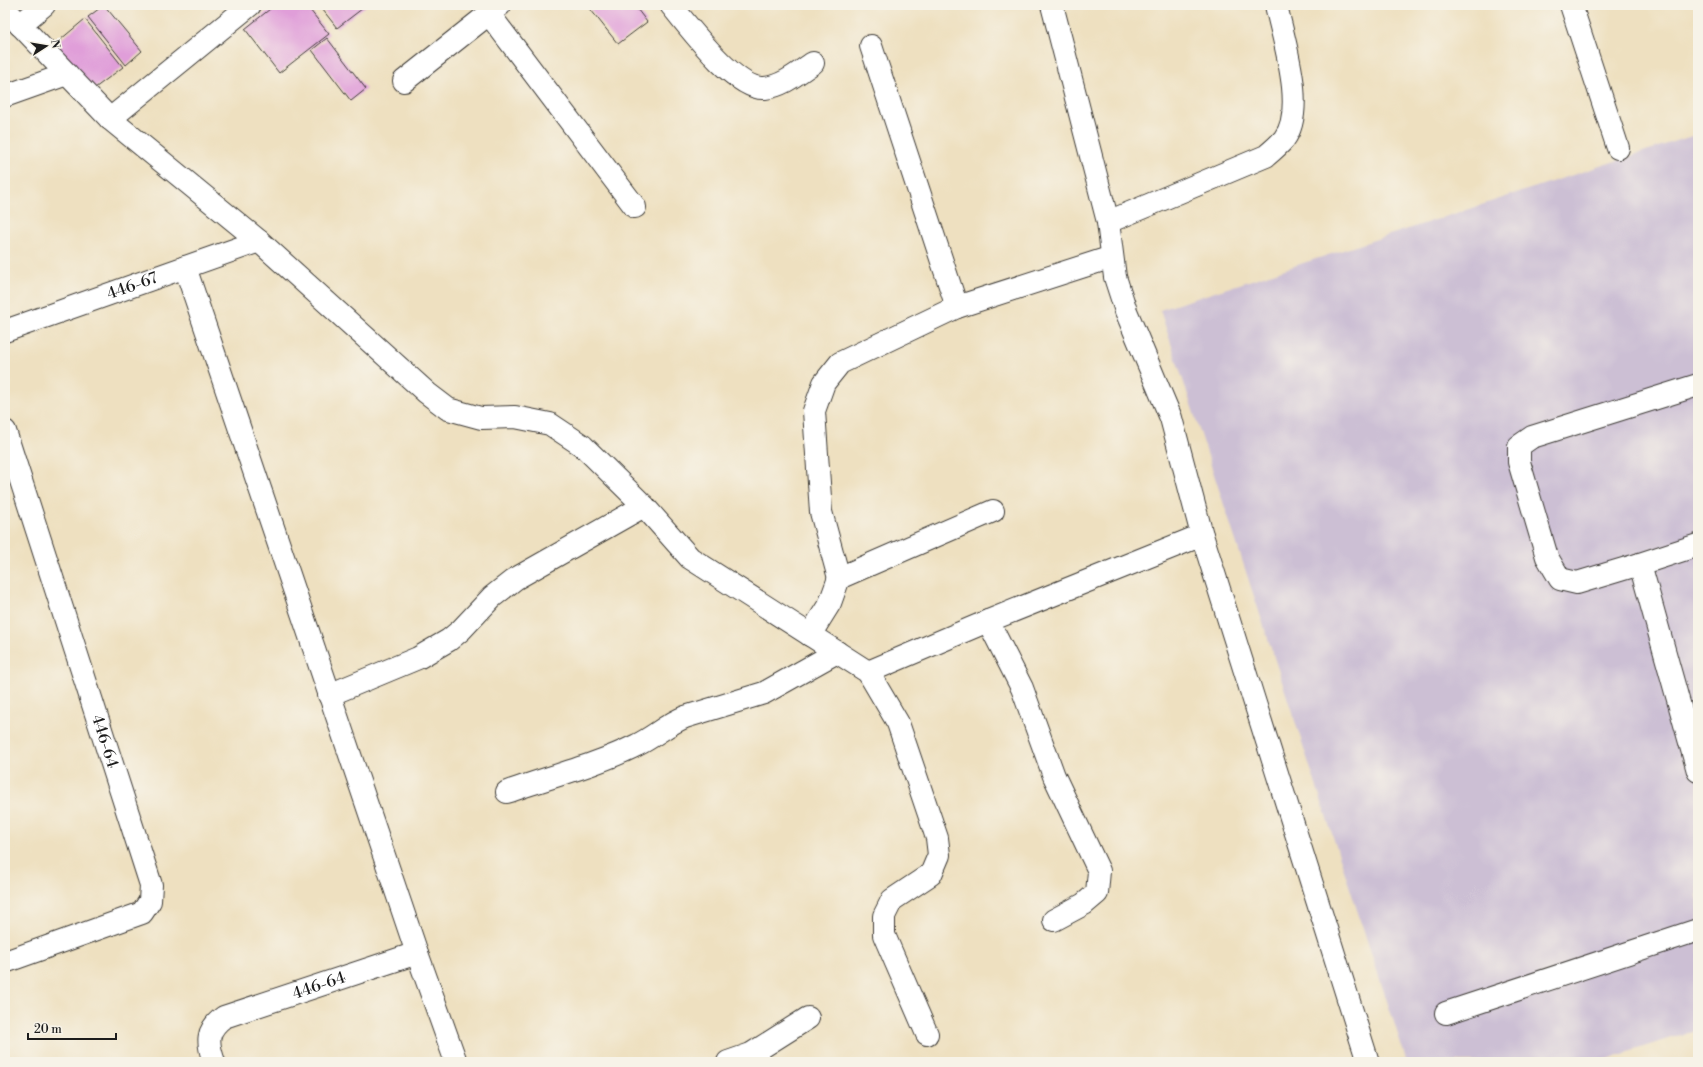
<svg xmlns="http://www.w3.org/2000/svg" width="1703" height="1067" viewBox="0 0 1703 1067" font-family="'Libre Bodoni',serif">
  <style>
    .industrial { fill: #ccbfd4 }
    .building { fill: #e09ed9 }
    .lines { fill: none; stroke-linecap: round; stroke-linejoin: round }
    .minor-casing { stroke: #3c3935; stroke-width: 24 }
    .minor { stroke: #fff; stroke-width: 22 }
    .labels { text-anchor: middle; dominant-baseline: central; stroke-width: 3; stroke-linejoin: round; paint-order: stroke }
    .street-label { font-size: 16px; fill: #1c1c1c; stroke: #f7f3e8 }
  </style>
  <rect width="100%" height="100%" fill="#f7f3e8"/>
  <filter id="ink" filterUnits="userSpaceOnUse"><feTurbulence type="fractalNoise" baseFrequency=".025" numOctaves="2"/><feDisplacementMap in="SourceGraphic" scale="8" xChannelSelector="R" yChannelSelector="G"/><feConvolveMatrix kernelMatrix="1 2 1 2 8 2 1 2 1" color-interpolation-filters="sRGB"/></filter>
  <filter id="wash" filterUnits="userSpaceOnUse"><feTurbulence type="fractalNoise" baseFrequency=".012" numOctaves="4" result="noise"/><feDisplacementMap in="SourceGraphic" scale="16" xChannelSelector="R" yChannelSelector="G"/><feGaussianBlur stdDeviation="0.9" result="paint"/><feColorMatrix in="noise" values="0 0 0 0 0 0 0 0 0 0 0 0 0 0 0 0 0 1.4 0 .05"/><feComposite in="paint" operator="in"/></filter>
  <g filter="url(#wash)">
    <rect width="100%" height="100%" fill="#eee0c0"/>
    <!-- industrial -->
    <path class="industrial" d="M1698,134V1029L1598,1062H1407L1160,310Z"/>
    <g id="blocks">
      <!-- building -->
      <path class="building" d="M104,5L142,51L126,65L88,17Z
        M275,5H306L329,34L279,73L245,29Z
        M319,5H367L337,28Z
        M587,5H634L647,22L618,44Z
        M85,19L123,67L91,91L54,45Z
        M327,38L366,89L351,101L312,50Z"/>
    </g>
  </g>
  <g filter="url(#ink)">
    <use href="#blocks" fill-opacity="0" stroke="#3c3935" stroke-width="1"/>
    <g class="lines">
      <defs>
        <g id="minor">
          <path d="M671,5C688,26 736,91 765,88C783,86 798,73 813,63"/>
          <path d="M1052,5L1108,222L1115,277L1126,311L1171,418L1202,535L1368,1062"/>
          <path d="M1571,5L1618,148"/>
          <path d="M5,9L110,119L259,241L427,393L448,409L481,418L515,417L550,424L583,446L644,506L690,558L868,672L898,723L937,838L939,855L931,874L892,900L884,916V935L927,1034"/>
          <path d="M489,14L635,207"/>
          <path d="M20,25L44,5"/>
          <path d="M871,46L957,307"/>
          <path d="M404,81L500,5"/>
          <path d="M5,96L67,74"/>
          <path d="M110,119L250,5"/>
          <path d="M1108,222L1266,156C1272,151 1279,145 1284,139C1307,109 1283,39 1276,5"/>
          <path d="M185,267L417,953L456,1062"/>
          <path id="s1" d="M5,331L259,241"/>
          <path id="s2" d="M5,431L151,885L150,901L142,913L5,962"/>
          <path d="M993,511L839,578L821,512L814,411L824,383L840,363L957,307L1112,257"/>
          <path d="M1698,545L1640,564L1698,771"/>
          <path d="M1640,564L1577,583L1560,579L1547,557L1519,462V446L1532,437L1698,385"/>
          <path d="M988,621L1022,688L1054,776L1099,871L1097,893L1084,904L1054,920"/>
          <path d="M810,635L830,603L839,578"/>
          <path d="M868,672L988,621L1202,535"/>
          <path d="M329,695L418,658L449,640L461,630L492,597L515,579L644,506"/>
          <path d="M507,792C549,777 597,765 637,745C654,737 667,724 685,717L764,693L837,652"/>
          <path d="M1446,1013L1698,930"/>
          <path id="s3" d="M214,1062C207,1042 206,1030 224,1017L417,953"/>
          <path d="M728,1062L751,1054L808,1018"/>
        </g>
      </defs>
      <!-- minor casing -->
      <use href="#minor" class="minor-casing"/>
      <!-- minor -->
      <use href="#minor" class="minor"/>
    </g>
  </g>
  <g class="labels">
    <!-- street labels -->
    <g class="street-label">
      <text stroke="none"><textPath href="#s1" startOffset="135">446-67</textPath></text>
      <text stroke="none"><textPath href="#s2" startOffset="326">446-64</textPath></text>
      <text stroke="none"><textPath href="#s3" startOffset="151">446-64</textPath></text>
    </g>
  </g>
  <!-- margin -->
  <rect width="1703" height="1067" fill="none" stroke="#f7f3e8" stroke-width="20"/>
  <!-- north arrow -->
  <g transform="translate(46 46) rotate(78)" stroke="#f7f3e8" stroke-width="3" paint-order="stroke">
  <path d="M0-3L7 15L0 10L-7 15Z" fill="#1c1c1c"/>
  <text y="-6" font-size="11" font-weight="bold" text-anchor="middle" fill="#1c1c1c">N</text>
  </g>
  <!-- scale -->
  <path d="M28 1033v6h88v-6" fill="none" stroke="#1c1c1c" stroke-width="2"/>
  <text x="34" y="1033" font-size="12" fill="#1c1c1c" stroke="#f7f3e8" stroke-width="3" paint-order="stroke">20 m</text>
</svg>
